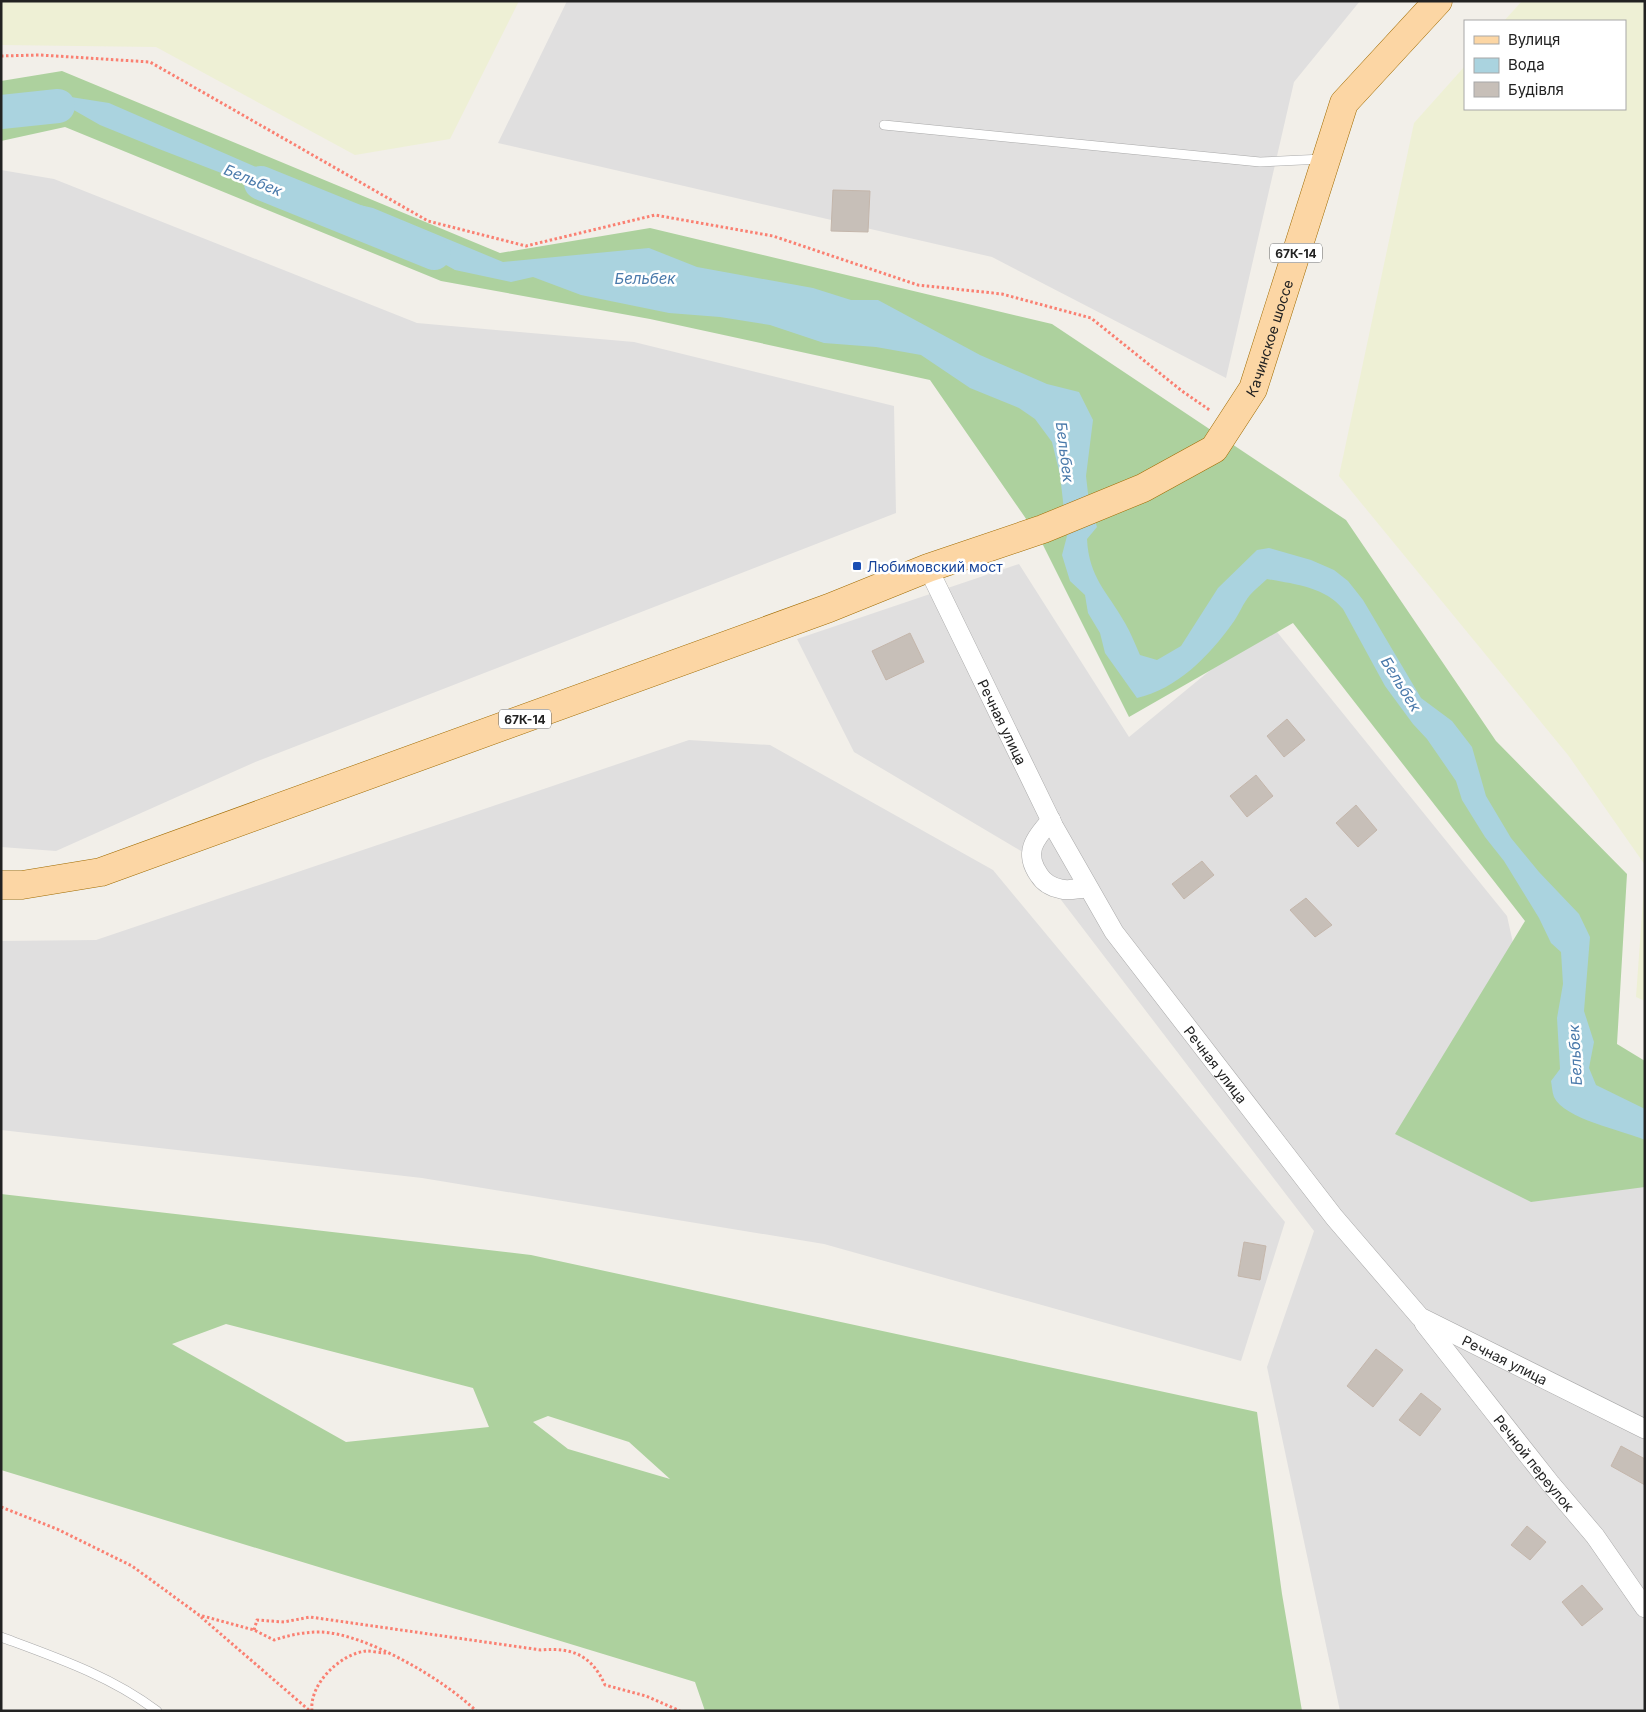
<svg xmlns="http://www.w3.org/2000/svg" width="1646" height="1712" viewBox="0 0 1646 1712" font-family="Inter,sans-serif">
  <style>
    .residential { fill: #e0dfdf }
    .farmland { fill: #eef0d5 }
    .forest { fill: #add19e; fill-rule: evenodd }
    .water { fill: #aad3df }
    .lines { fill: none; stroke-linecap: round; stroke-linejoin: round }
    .river { stroke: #aad3df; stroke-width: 34 }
    .building { fill: #c7bfb8; stroke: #c4b6ab }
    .service-casing { stroke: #a9a9a9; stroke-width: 10 }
    .minor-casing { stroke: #a9a9a9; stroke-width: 20 }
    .primary-casing { stroke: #a06b00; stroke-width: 29 }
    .path { stroke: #fa8072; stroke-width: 3; stroke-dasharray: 2.5 2.5; stroke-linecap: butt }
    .service { stroke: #fff; stroke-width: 9 }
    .minor { stroke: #fff; stroke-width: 19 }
    .primary { stroke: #fcd6a4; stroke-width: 28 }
    .transit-dot { fill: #1a4fb4; stroke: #fff; stroke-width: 2 }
    .labels { text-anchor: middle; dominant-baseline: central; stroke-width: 5; stroke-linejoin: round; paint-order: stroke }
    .shield { fill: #fff; stroke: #646464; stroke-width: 1 }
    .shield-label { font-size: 12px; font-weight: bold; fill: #222 }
    .street-label { font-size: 14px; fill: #222; stroke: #fff }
    .transit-label { font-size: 14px; fill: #164399; stroke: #fff; text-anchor: start }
    .water-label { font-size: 15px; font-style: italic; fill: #4a7aab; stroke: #fff }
  </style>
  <rect width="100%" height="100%" fill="#f2efe9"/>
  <!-- residential -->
  <path class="residential" d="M567,1H1360L1294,82L1226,378L992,257L498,143Z
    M1,170L54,179L417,323L634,342L894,406L896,513L253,763L56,851L1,847Z
    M1019,564L1129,737L1269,622L1507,916L1556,1135L1645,1185V1711H1340L1267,1367L1314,1231L1026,854L854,752L797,639Z
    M689,740L770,745L993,870L1285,1222L1241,1361L824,1244L422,1178L1,1130V941L96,940Z"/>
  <!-- farmland -->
  <path class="farmland" d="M1,1H519L450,139L355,155L156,47L1,45Z
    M1522,1H1645V865L1568,755L1339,476L1414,123L1465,66V109H1625V21H1504Z
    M1645,872V1001L1636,997Z"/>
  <!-- forest -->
  <path class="forest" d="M62,71L500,253L650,228L1052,324L1346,520L1496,741L1627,874L1617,1044L1645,1061V1187L1531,1202L1395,1134L1525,921L1293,623L1129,717L1040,539L930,380L650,319L441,281L65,127L1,141V81Z
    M1,1194L531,1255L1257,1412L1282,1594L1302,1711H705L695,1682L1,1470ZM226,1324L473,1388L489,1427L346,1442L172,1344ZM548,1416L629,1442L670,1479L568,1449L533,1422Z"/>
  <!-- water -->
  <path class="water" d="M31,94L58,95L109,103L325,197L373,208L503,262L649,248L697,267L813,288L851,300H878L980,355L1047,384L1079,392L1093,420L1086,476L1089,502L1097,527L1087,539C1089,578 1107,591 1125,623C1131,633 1135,644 1140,655L1157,660L1181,646L1218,588L1257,550L1269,548L1311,560L1334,570L1348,581L1363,600L1421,698L1452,721L1472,747L1486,796L1511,838L1539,872L1579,914L1590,937L1584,1011L1594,1042L1589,1068L1596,1085L1645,1109V1140C1622,1130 1564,1119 1554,1097C1552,1092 1552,1086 1551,1081L1560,1069L1557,1018L1563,984L1561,952L1551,943L1539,918L1504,861L1485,837L1462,800L1456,781L1427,739L1413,724L1385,686L1343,609C1325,587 1294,584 1267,579C1262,584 1255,589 1250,595C1243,603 1239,615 1232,624C1209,656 1177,689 1137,698L1105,653L1100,633L1088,613L1085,595L1070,581L1062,555L1067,536L1060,475L1052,442L1035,419L1019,408L970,388L921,355L876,347L824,343L770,325L720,317L669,313L581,295L533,277L511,282L455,270L392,235L302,200L242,181L159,149L100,125L65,105L45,118L15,110L1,112V96Z"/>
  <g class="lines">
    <!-- river -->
    <path class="river" d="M1,112L58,106
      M261,183L434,253"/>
  </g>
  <!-- building -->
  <path class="building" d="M833,190L870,191L868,232L831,231Z
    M910,633L924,662L886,680L872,651Z
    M1287,719L1305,740L1284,757L1267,736Z
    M1256,775L1273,796L1247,817L1230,796Z
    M1356,805L1377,830L1358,847L1336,823Z
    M1202,861L1214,875L1184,899L1172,884Z
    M1306,898L1332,925L1315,937L1290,910Z
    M1244,1242L1266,1246L1260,1280L1238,1276Z
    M1376,1349L1403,1370L1373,1407L1347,1386Z
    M1421,1393L1441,1409L1420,1436L1399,1420Z
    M1621,1446L1645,1459V1485L1611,1466Z
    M1527,1526L1546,1542L1530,1560L1511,1545Z
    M1582,1585L1603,1609L1582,1626L1562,1602Z"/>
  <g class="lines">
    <defs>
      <path id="service" d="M884,125L1260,162L1323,159
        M1,1637C55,1657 111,1676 157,1711"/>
      <g id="minor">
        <path id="s1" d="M928,568L1054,827L1114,932L1334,1217L1420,1317L1645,1429"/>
        <path d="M1051,820C1035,839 1023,852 1039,875C1044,883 1051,887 1061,889C1069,891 1080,888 1088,888"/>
        <path id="s2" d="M1424,1323L1550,1483L1595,1536L1645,1608"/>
      </g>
      <g id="primary">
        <path id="s3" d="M1,885H22L101,872L829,608L928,568L1043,529L1143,488L1214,449L1253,389L1344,103L1438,1"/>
      </g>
    </defs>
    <!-- service casing -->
    <use href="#service" class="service-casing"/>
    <!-- minor casing -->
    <use href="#minor" class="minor-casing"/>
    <!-- primary casing -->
    <use href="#primary" class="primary-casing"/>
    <!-- path -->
    <path class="path" d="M1,56L40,55L150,62L428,221L526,246L655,215L773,236L918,285L1002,294L1091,318L1182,391L1211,411
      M1,1507L57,1529L132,1566L199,1615L254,1630L274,1640C290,1635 303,1632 320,1632C365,1633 445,1680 476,1711
      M201,1617L310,1711
      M254,1630L257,1620L284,1622L310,1617L541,1650C573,1647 592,1656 605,1685L646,1696L680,1711
      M312,1711C309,1684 340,1654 366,1651C372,1651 380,1653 386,1653"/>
    <!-- service -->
    <use href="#service" class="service"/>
    <!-- minor -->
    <use href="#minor" class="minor"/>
    <!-- primary -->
    <use href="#primary" class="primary"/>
  </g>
  <!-- markers -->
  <rect class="transit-dot" x="852" y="561" width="10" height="10" rx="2.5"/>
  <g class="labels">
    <!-- shield labels -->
    <g class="shield">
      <rect x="1270" y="243.5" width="52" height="19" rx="4"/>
      <rect x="499" y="709.5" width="52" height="19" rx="4"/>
    </g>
    <g class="shield-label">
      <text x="1296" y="253">67К-14</text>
      <text x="525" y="719">67К-14</text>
    </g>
    <!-- street labels -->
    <g class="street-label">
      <text stroke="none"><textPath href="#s3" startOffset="1418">Качинское шоссе</textPath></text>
      <text stroke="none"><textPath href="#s1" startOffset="171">Речная улица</textPath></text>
      <text stroke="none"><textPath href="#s1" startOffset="576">Речная улица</textPath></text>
      <text stroke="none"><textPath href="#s1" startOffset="996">Речная улица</textPath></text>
      <text stroke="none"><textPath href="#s2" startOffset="178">Речной переулок</textPath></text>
    </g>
    <!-- transit labels -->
    <g class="transit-label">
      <text x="867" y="566">Любимовский мост</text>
    </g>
    <!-- water labels -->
    <g class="water-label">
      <text transform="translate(253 180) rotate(22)">Бельбек</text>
      <text x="645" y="278">Бельбек</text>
      <text transform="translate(1065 452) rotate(83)">Бельбек</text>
      <text transform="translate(1401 684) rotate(58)">Бельбек</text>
      <text transform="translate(1575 1055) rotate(-93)">Бельбек</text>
    </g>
  </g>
  <!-- border -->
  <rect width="1646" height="1712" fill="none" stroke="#222222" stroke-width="5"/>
  <!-- legend -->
  <rect x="1464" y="20" width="162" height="90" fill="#ffffff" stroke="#a7a7a7"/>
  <rect x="1474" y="36" width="25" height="8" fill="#fcd6a4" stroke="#a7a7a7"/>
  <text x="1508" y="45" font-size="15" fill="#222222">Вулиця</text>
  <rect x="1474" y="58" width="25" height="15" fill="#aad3df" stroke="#a7a7a7"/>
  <text x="1508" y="70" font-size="15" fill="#222222">Вода</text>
  <rect x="1474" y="82" width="25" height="15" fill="#c7bfb8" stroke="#a7a7a7"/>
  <text x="1508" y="95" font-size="15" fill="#222222">Будівля</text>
</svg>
